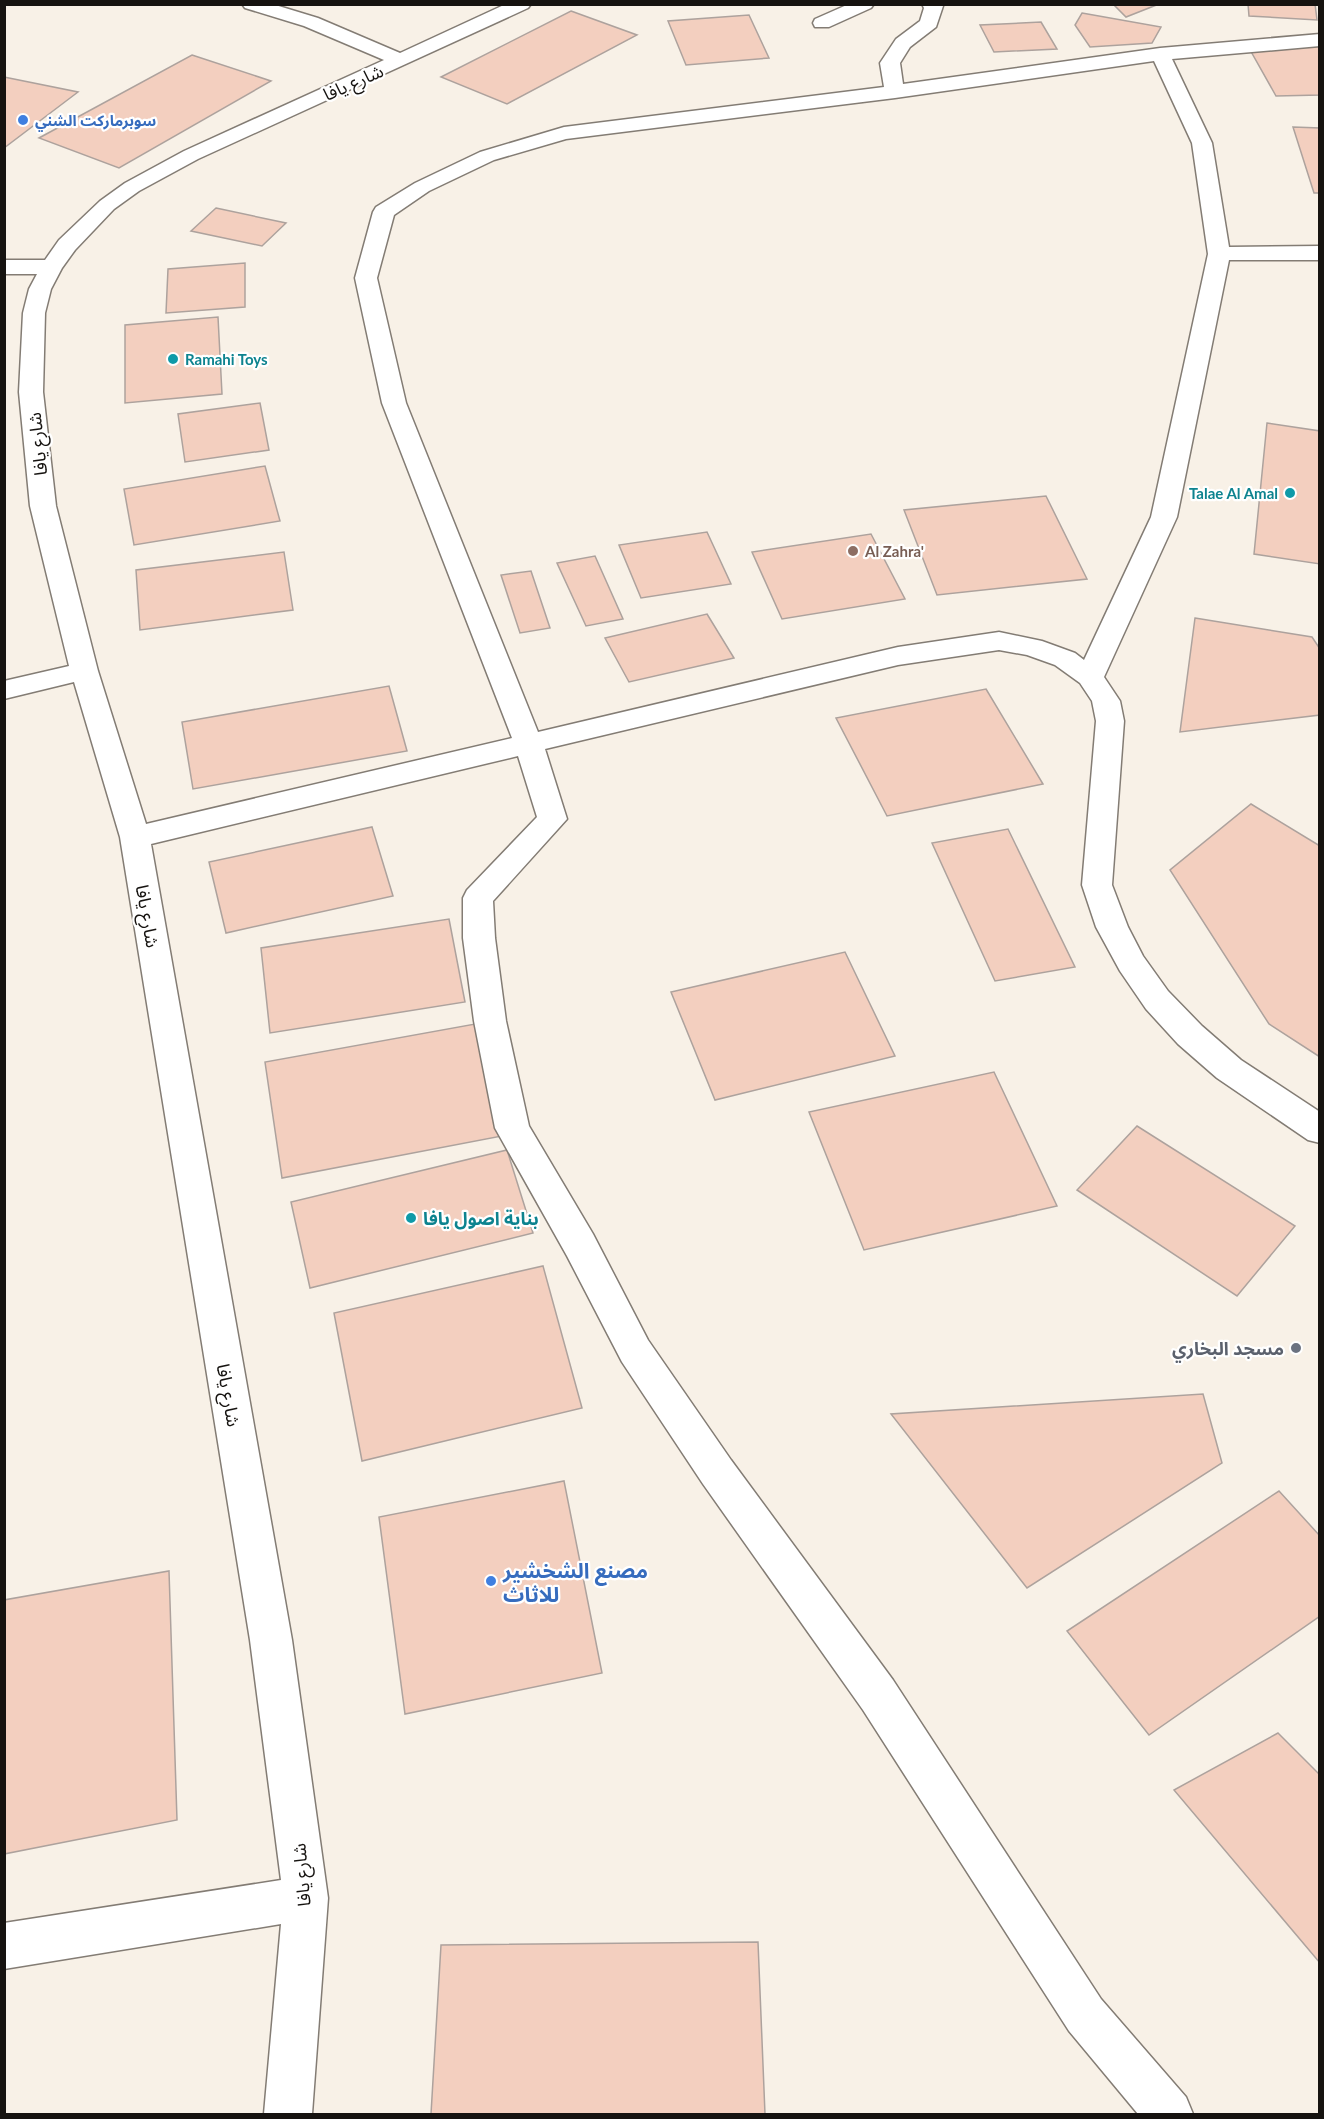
<svg xmlns="http://www.w3.org/2000/svg" width="1324" height="2119" viewBox="0 0 1324 2119" font-family="Lato,'Noto Sans Arabic',sans-serif">
	<rect width="100%" height="100%" fill="#f8f1e7"/>
	<g fill="#f3cfbf" stroke="#ada29d" stroke-width="1.5">
		<path d="M1113,4h46l-33,13z"/>
		<path d="M1248,4h67l2,16 -68,-4z"/>
		<path d="M571,11l66,24 -130,69 -66,-27z"/>
		<path d="M1082,13l79,14 -9,16 -62,4 -15,-22z"/>
		<path d="M749,15l20,43 -83,7 -18,-44z"/>
		<path d="M1041,22l16,27 -63,3 -14,-27z"/>
		<path d="M1320,46v49l-44,1 -27,-48z"/>
		<path d="M192,55l79,26 -152,87 -80,-30z"/>
		<path d="M4,77l74,15 -74,56z"/>
		<path d="M1293,127l27,1v65h-6z"/>
		<path d="M216,208l70,15 -24,23 -71,-15z"/>
		<path d="M245,263v44l-79,6 2,-44z"/>
		<path d="M218,317l4,77 -97,9v-78z"/>
		<path d="M260,403l9,47 -84,12 -7,-48z"/>
		<path d="M1267,423l53,8v133l-66,-10z"/>
		<path d="M265,466l15,55 -146,24 -10,-56z"/>
		<path d="M1046,496l41,83 -150,16 -33,-85z"/>
		<path d="M707,532l24,52 -90,14 -22,-53z"/>
		<path d="M871,534l34,65 -123,20 -30,-67z"/>
		<path d="M284,552l9,58 -153,20 -4,-60z"/>
		<path d="M595,556l28,63 -37,7 -29,-63z"/>
		<path d="M531,571l19,57 -30,5 -19,-58z"/>
		<path d="M707,614l27,44 -105,24 -24,-44z"/>
		<path d="M1195,618l117,19 8,12v66l-140,17z"/>
		<path d="M389,686l18,65 -214,38 -11,-67z"/>
		<path d="M986,689l57,95 -156,32 -51,-98z"/>
		<path d="M1251,804l69,42v211l-51,-33 -99,-154z"/>
		<path d="M372,827l21,69 -167,37 -17,-71z"/>
		<path d="M1008,829l67,138 -80,14 -63,-138z"/>
		<path d="M449,919l16,83 -195,31 -9,-85z"/>
		<path d="M845,952l50,104 -180,44 -44,-108z"/>
		<path d="M475,1024l27,112 -220,42 -17,-116z"/>
		<path d="M994,1072l63,134 -193,44 -55,-138z"/>
		<path d="M1137,1126l158,100 -58,70 -160,-106z"/>
		<path d="M507,1150l26,83 -223,55 -19,-86z"/>
		<path d="M543,1266l39,142 -220,53 -28,-148z"/>
		<path d="M1203,1394l19,69 -195,125 -136,-174z"/>
		<path d="M564,1481l38,192 -197,41 -26,-197z"/>
		<path d="M1279,1491l41,45v80l-171,119 -82,-104z"/>
		<path d="M169,1571l8,249 -173,34v-254z"/>
		<path d="M1278,1733l42,42v188l-146,-173z"/>
		<path d="M758,1942l7,172h-334l10,-169z"/>
	</g>
	<g fill="none" stroke-linecap="round" stroke-linejoin="round">
		<defs>
			<g id="street">
				<path d="M242,4h30l46,14 82,35 106,-49h25l-3,4 -330,151 -59,32 -25,18 -39,41 -13,18 -11,21 -6,24 -2,79 13,114 42,165 48,153 366,-86 -130,-335 -27,-125 18,-66 3,-5 39,-24 65,-31 84,-25 320,-40 -4,-24 16,-24 24,-18 4,-13 -2,-4 21,2 -7,21 -26,20 -10,16 3,21 257,-36 160,-14v12l-148,13 40,84 17,104 91,-1v14h-91l-52,257 -73,160 16,24 4,20 -12,164 16,42 15,29 25,35 34,35 39,34 79,52v31l-12,-3 -91,-62 -39,-34 -32,-35 -26,-38 -24,-44 -14,-42 14,-164 -4,-20 -12,-18 -25,-18 -28,-10 -28,-5 -101,15 -353,84 22,70 -74,82 2,37 11,83 23,105 64,108 55,106 83,120 162,220 208,319 85,98 7,17h-55l-69,-83 -206,-321 -160,-226 -81,-122 -55,-106 -72,-128 -21,-107 -11,-83v-40l4,-8 70,-73 -19,-61 -367,88 141,796 36,258 -16,216h-48l17,-190 -277,45v-46l277,-43 -31,-240 -130,-803 -46,-155 -70,17v-18l65,-15 -39,-160 -11,-114 4,-79 6,-24 8,-15h-33v-14h41l14,-20 41,-39 25,-18 59,-32 200,-91 -80,-34 -59,-18zM1154,61l38,82 16,111 -57,263 -67,143 -9,-7 -33,-12 -43,-9 -101,15 -360,85 -132,-329 -29,-125 17,-63 35,-24 65,-31 72,-21 329,-41z"/>
				<path d="M849,4h25l-3,4 -42,19h-14l-2,-4 2,-4z"/>
			</g>
		</defs>
		<use href="#street" stroke="#837c74" stroke-width="3"/>
		<use href="#street" fill="#fff" fill-rule="evenodd"/>
	</g>
	<g fill="#3f7fe0" stroke="#fff" stroke-width="2">
		<circle cx="23" cy="120" r="6"/>
		<circle cx="491" cy="1581" r="6"/>
	</g>
	<g fill="#0f9aa8" stroke="#fff" stroke-width="2">
		<circle cx="173" cy="359" r="6"/>
		<circle cx="1290" cy="493" r="6"/>
		<circle cx="411" cy="1218" r="6"/>
	</g>
	<circle fill="#8d6e63" stroke="#fff" stroke-width="2" cx="853" cy="551" r="6"/>
	<circle fill="#6b7280" stroke="#fff" stroke-width="2" cx="1296" cy="1348" r="6"/>
	<g text-anchor="middle" dominant-baseline="central" stroke-width="4.5" stroke-linejoin="round" paint-order="stroke">
		<g font-size="15" font-weight="bold" fill="#366cbe" stroke="#fff" text-anchor="start">
			<text x="35" y="120">سوبرماركت الشني</text>
		</g>
		<g font-size="15" font-weight="bold" fill="#0d838f" stroke="#fff" text-anchor="start">
			<text x="185" y="359">Ramahi Toys</text>
			<text x="1278" y="493" text-anchor="end">Talae Al Amal</text>
		</g>
		<g font-size="15" font-weight="bold" fill="#785e54" stroke="#fff" text-anchor="start">
			<text x="865" y="551">Al Zahra'</text>
		</g>
		<g font-size="18" fill="#161310" stroke="#fff">
			<text transform="translate(353 82) rotate(-24)">شارع يافا</text>
			<text transform="translate(37 444) rotate(-96)">شارع يافا</text>
			<text transform="translate(148 916) rotate(80)">شارع يافا</text>
			<text transform="translate(229 1395) rotate(80)">شارع يافا</text>
			<text transform="translate(301 1875) rotate(-95)">شارع يافا</text>
		</g>
		<g font-size="18" font-weight="bold" fill="#0d838f" stroke="#fff" text-anchor="start">
			<text x="423" y="1218">بناية اصول يافا</text>
		</g>
		<g font-size="18" font-weight="bold" fill="#5b616d" stroke="#fff" text-anchor="end">
			<text x="1284" y="1348">مسجد البخاري</text>
		</g>
		<g font-size="21" font-weight="bold" fill="#366cbe" stroke="#fff" text-anchor="start">
			<text x="503" y="1569">مصنع الشخشير<tspan x="503" dy="24">للاثاث</tspan></text>
		</g>
	</g>
	<rect width="1324" height="2119" fill="none" stroke="#161310" stroke-width="12"/>
</svg>
